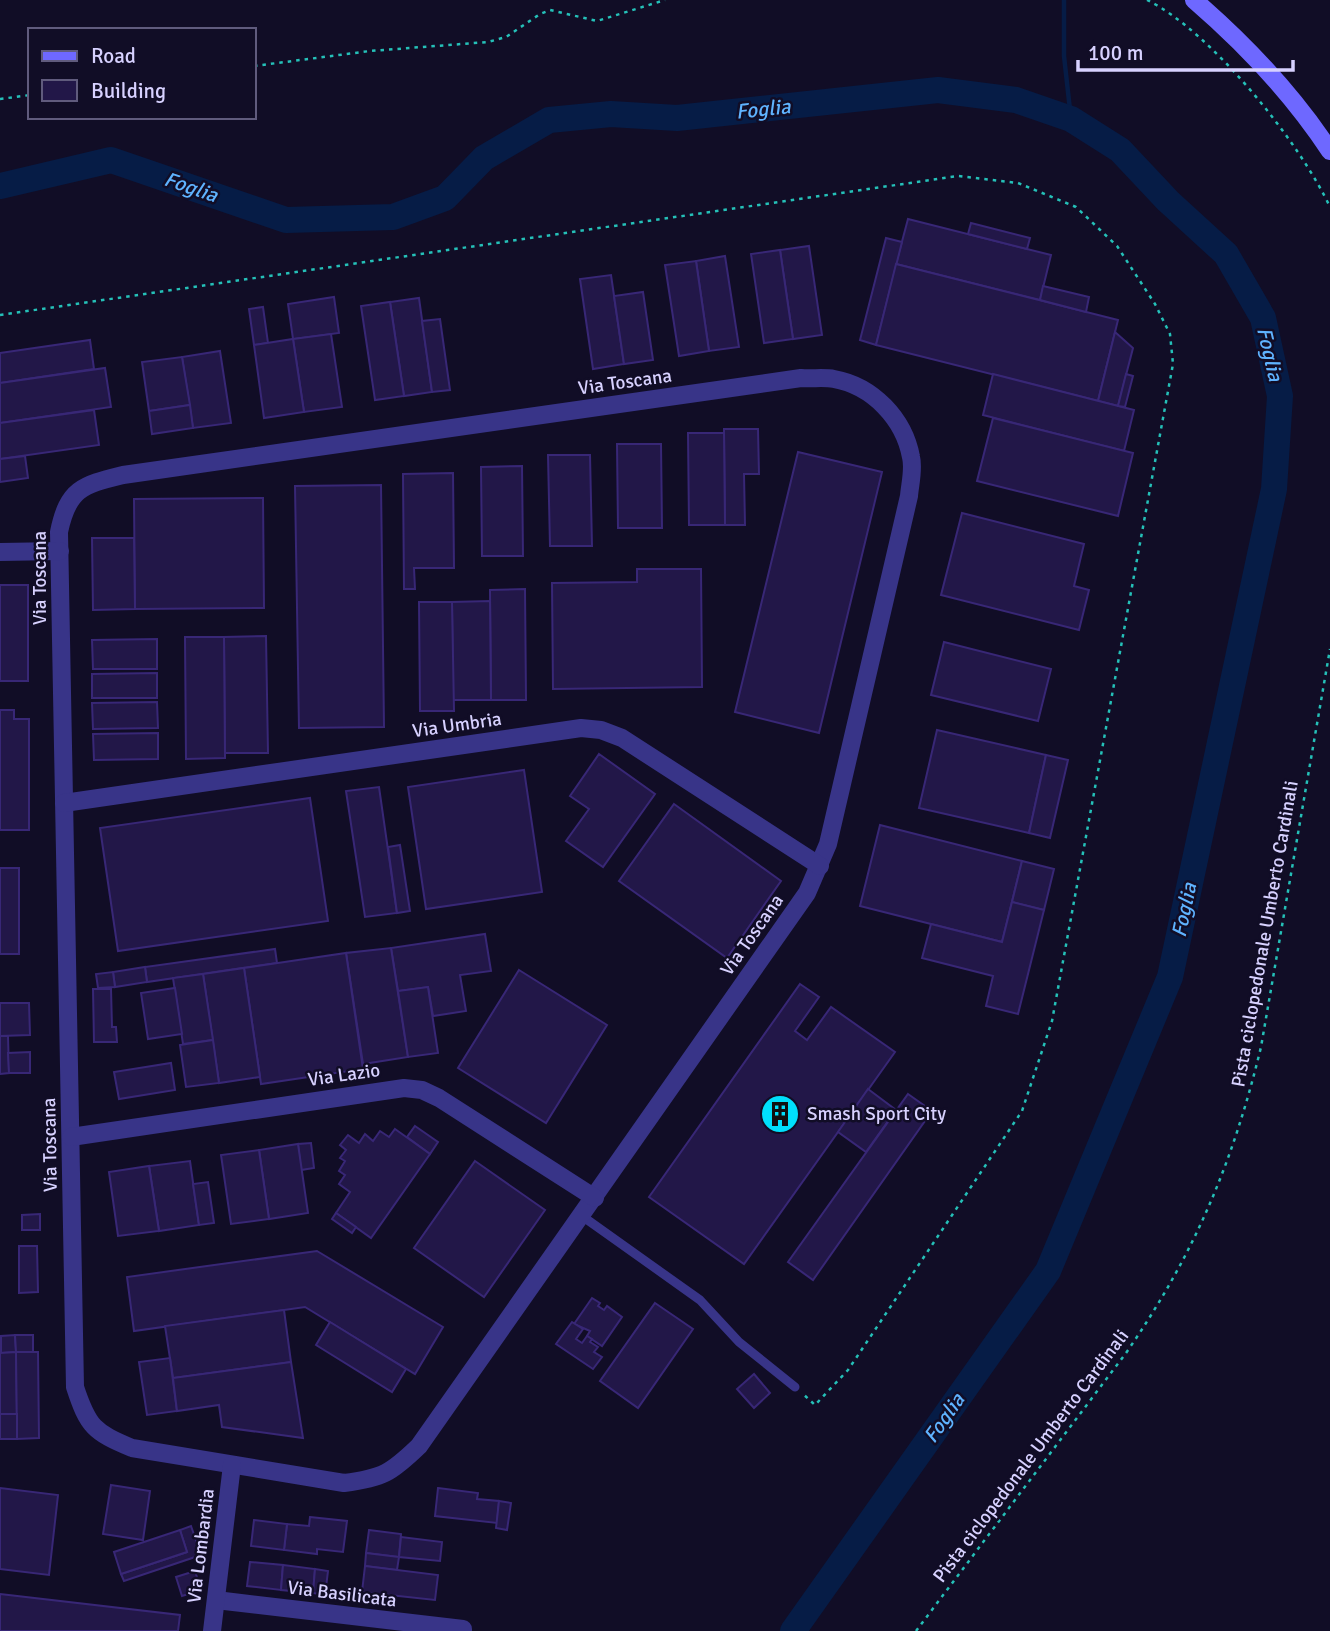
<svg xmlns="http://www.w3.org/2000/svg" width="1330" height="1631" viewBox="0 0 1330 1631" font-family="Signika,sans-serif">
	<rect width="100%" height="100%" fill="#110d26"/>
	<g fill="none" stroke-linecap="round" stroke-linejoin="round">
		<path stroke="#061c46" stroke-width="4.5" d="M1064,0v56l7,63"/>
		<path stroke="#061c46" stroke-width="26" d="M0,186l111,-26 175,60 107,-3 52,-19 39,-40 65,-38 62,-6 66,4 261,-28 78,10 55,19 49,31 48,51 58,53 37,64 17,78 -6,93 -104,488 -122,294 -255,360"/>
	</g>
	<g fill="#221748" stroke="#382776" stroke-width="2">
		<path d="M908,219l143,36 -11,45 -144,-36z"/>
		<path d="M971,223l59,15 -3,11 -59,-15z"/>
		<path d="M886,238l16,4 -26,103 -16,-5z"/>
		<path d="M809,246l13,89 -29,4 -13,-89z"/>
		<path d="M780,250l13,89 -29,4 -13,-89z"/>
		<path d="M725,256l14,91 -30,4 -13,-90z"/>
		<path d="M696,261l13,90 -30,5 -14,-91z"/>
		<path d="M896,264l222,56 -20,81 -222,-56z"/>
		<path d="M611,275l13,89 -31,5 -13,-90z"/>
		<path d="M1043,286l46,11 -3,15 -46,-12z"/>
		<path d="M643,292l10,68 -29,4 -10,-68z"/>
		<path d="M334,297l5,36 -46,6 -5,-35z"/>
		<path d="M419,298l13,94 -28,4 -14,-94z"/>
		<path d="M390,302l14,94 -29,4 -14,-94z"/>
		<path d="M263,307l5,36 -14,2 -5,-36z"/>
		<path d="M440,319l10,71 -18,2 -10,-71z"/>
		<path d="M1115,332l18,16 -15,58 -20,-5z"/>
		<path d="M331,334l11,73 -38,5 -11,-73z"/>
		<path d="M293,339l11,73 -40,6 -10,-73z"/>
		<path d="M90,340l4,29 -94,14v-30z"/>
		<path d="M220,351l11,72 -38,5 -11,-71z"/>
		<path d="M182,357l8,48 -41,6 -7,-49z"/>
		<path d="M105,368l6,39 -111,16v-40z"/>
		<path d="M993,374l141,36 -10,41 -141,-36z"/>
		<path d="M1126,374l7,2 -8,31 -7,-1z"/>
		<path d="M190,405l3,23 -41,6 -3,-23z"/>
		<path d="M94,410l5,35 -99,14v-36z"/>
		<path d="M993,418l140,35 -15,63 -141,-35z"/>
		<path d="M724,429h34l1,45h-15l1,51h-20z"/>
		<path d="M688,433h36l1,92h-36z"/>
		<path d="M617,444h44l1,84h-44z"/>
		<path d="M798,452l84,20 -63,261 -84,-21z"/>
		<path d="M548,455h42l2,91h-42z"/>
		<path d="M25,456l3,22 -28,4v-23z"/>
		<path d="M522,466l1,90h-41l-1,-89z"/>
		<path d="M453,473l1,95h-40l1,21h-11l-1,-115z"/>
		<path d="M381,485l3,242 -85,1 -4,-242z"/>
		<path d="M263,498l1,110 -129,1 -1,-110z"/>
		<path d="M962,513l122,31 -10,42 15,4 -10,40 -138,-35z"/>
		<path d="M92,538h42l1,71 -42,1z"/>
		<path d="M637,569h64l1,118 -149,2 -1,-106 85,-1z"/>
		<rect x="0" y="585" width="28" height="96"/>
		<path d="M525,589l1,111h-35l-1,-110z"/>
		<path d="M490,601l1,99h-38l-1,-98z"/>
		<path d="M419,602h33l2,109h-34z"/>
		<path d="M266,636l2,117h-43l-1,-116z"/>
		<path d="M185,637h39l1,121 -39,1z"/>
		<path d="M157,639v30h-64l-1,-29z"/>
		<path d="M944,642l107,27 -13,52 -107,-26z"/>
		<path d="M157,673v25h-65v-24z"/>
		<path d="M157,702l1,26 -65,1 -1,-26z"/>
		<path d="M0,710h14v9h15v111h-29z"/>
		<path d="M937,730l109,25 -17,78 -110,-25z"/>
		<path d="M158,733v26l-64,1 -1,-26z"/>
		<path d="M599,754l56,40 -52,73 -37,-26 23,-32 -19,-13z"/>
		<path d="M1046,755l22,5 -18,78 -21,-5z"/>
		<path d="M524,770l18,122 -116,17 -18,-122z"/>
		<path d="M379,787l18,126 -32,4 -19,-126z"/>
		<path d="M310,798l18,123 -210,30 -18,-123z"/>
		<path d="M674,804l107,77 -54,77 -108,-77z"/>
		<path d="M880,825l142,36 -20,81 -142,-36z"/>
		<path d="M400,845l10,66 -13,2 -9,-66z"/>
		<path d="M1022,861l32,8 -10,41 -32,-8z"/>
		<rect x="0" y="868" width="19" height="86"/>
		<path d="M1012,902l32,8 -26,104 -32,-8 7,-30 -71,-18 9,-34 71,18z"/>
		<path d="M485,934l6,37 -31,4 6,36 -33,5 -5,-29 -30,4 -7,-43z"/>
		<path d="M391,948l17,109 -45,7 -17,-111z"/>
		<path d="M275,949l2,14 -130,19 -2,-15z"/>
		<path d="M346,953l17,116 -102,15 -17,-116z"/>
		<path d="M145,967l2,15 -32,5 -2,-15z"/>
		<path d="M244,968l16,109 -41,6 -16,-109z"/>
		<path d="M519,970l88,55 -61,98 -88,-55z"/>
		<path d="M113,972l2,15 -17,1 -2,-14z"/>
		<path d="M203,974l10,66 -30,4 -10,-66z"/>
		<path d="M800,984l19,13 -24,34 12,9 24,-33 64,45 -151,212 -95,-67z"/>
		<path d="M428,987l10,66 -30,4 -10,-66z"/>
		<path d="M175,988l7,46 -34,5 -7,-46z"/>
		<path d="M93,989h18l1,38h4l1,15h-23z"/>
		<path d="M0,1003h29l1,32 -30,1z"/>
		<path d="M0,1036h8l1,37 -9,1z"/>
		<path d="M213,1040l6,43 -33,4 -6,-42z"/>
		<path d="M30,1052v21h-21l-1,-20z"/>
		<path d="M171,1063l4,27 -56,9 -5,-27z"/>
		<path d="M868,1089l28,21 -30,42 -28,-20z"/>
		<path d="M908,1094l24,17 -119,169 -25,-18z"/>
		<path d="M415,1126l23,16 -8,12 -23,-17z"/>
		<path d="M395,1129l35,25 -59,84 -35,-25 14,-21 -11,-8 6,-9 -6,-4 6,-10 -5,-3 6,-8 -6,-5 8,-10 11,8 6,-9 8,7 7,-10 9,6z"/>
		<path d="M311,1143l3,25 -13,2 -3,-26z"/>
		<path d="M298,1144l10,69 -39,6 -10,-69z"/>
		<path d="M259,1150l10,69 -38,5 -10,-69z"/>
		<path d="M190,1161l9,64 -40,6 -10,-65z"/>
		<path d="M475,1161l70,49 -61,87 -70,-49z"/>
		<path d="M149,1166l10,65 -41,5 -9,-64z"/>
		<path d="M208,1182l6,41 -15,2 -6,-41z"/>
		<path d="M336,1213l20,14 -4,6 -20,-14z"/>
		<path d="M40,1214v16h-18v-15z"/>
		<path d="M19,1246h18l1,46 -19,1z"/>
		<path d="M317,1251l126,76 -28,47 -110,-67 -171,24 -7,-54z"/>
		<path d="M592,1298l8,5 -2,3 6,4 3,-4 15,11 -20,29 -15,-10 3,-5 -16,-7z"/>
		<path d="M655,1303l38,26 -55,79 -38,-27z"/>
		<path d="M284,1310l7,52 -118,16 -8,-52z"/>
		<path d="M330,1322l76,47 -14,23 -76,-47z"/>
		<path d="M572,1322l11,7 -7,10 6,4 5,-7 5,3 -2,3 8,5 -4,5 8,5 -9,12 -37,-25z"/>
		<path d="M15,1335l1,17 -15,1v-17z"/>
		<path d="M15,1335h18v18l-17,-1z"/>
		<path d="M16,1352l1,62h-17v-61z"/>
		<path d="M16,1352h22l1,86 -22,1z"/>
		<path d="M170,1358l7,53 -30,4 -8,-53z"/>
		<path d="M291,1362l12,76 -81,-11 -3,-22 -42,6 -4,-33z"/>
		<path d="M754,1374l16,19 -16,15 -17,-19z"/>
		<rect x="0" y="1414" width="17" height="25"/>
		<path d="M111,1485l39,6 -7,49 -40,-6z"/>
		<path d="M0,1488l58,7 -9,80 -49,-6z"/>
		<path d="M438,1488l40,5 -1,6 22,2 -2,22 -62,-7z"/>
		<path d="M499,1501l12,2 -4,27 -11,-2z"/>
		<path d="M310,1517l37,4 -4,31 -26,-3v5l-33,-4 3,-26 22,2z"/>
		<path d="M254,1520l33,4 -3,26 -33,-4z"/>
		<path d="M191,1526l10,29 -77,26 -3,-7 66,-22 -7,-22z"/>
		<path d="M180,1530l7,22 -66,22 -7,-22z"/>
		<path d="M369,1530l32,4 -2,23 -33,-4z"/>
		<path d="M401,1537l41,5 -2,19 -41,-4z"/>
		<path d="M366,1553l33,4 -2,13 -32,-4z"/>
		<path d="M250,1562l33,3 -2,25 -34,-4z"/>
		<path d="M283,1565l32,4 -2,24 -32,-3z"/>
		<path d="M365,1566l73,9 -3,25 -73,-8z"/>
		<path d="M315,1569l13,2 -3,24 -12,-2z"/>
		<path d="M195,1571l6,19 -19,6 -6,-19z"/>
		<path d="M0,1594l180,21 -2,16h-178z"/>
	</g>
	<g fill="none" stroke-linecap="round" stroke-linejoin="round">
		<g stroke="#25c0b8" stroke-width="2.5" stroke-dasharray="3.5 5" stroke-linecap="butt">
			<path d="M1147,0c64,31 153,143 183,207"/>
			<path d="M254,66l116,-15 118,-9 18,-5 34,-23 10,-4 47,11 68,-21"/>
			<path d="M0,99l30,-4"/>
			<path d="M0,315l958,-139 60,7 58,24 41,39 38,58 15,30 3,30 -121,657 -30,90 -174,259 -33,35 -12,-11"/>
			<path d="M916,1631l210,-278c68,-98 107,-190 135,-306l69,-398"/>
		</g>
		<path stroke="#383488" stroke-width="9" d="M582,1216l118,84 39,42 56,45"/>
		<g stroke="#383488" stroke-width="18">
			<path d="M801,378c11,1 23,-1 33,1 39,7 70,40 77,78 3,12 -1,27 -2,39l-81,348 -21,49 -388,553c-28,27 -36,32 -75,37l-212,-35c-38,-16 -44,-21 -57,-61l-16,-855c9,-44 24,-47 64,-57z"/>
			<path d="M0,552l60,-1"/>
			<path d="M64,803l517,-75 20,2 21,8 198,128"/>
			<path d="M71,1137l333,-49 18,2 17,8 156,100"/>
			<path d="M216,1600l247,29v2"/>
			<path d="M212,1631l20,-166"/>
		</g>
		<path stroke="#6e68ff" stroke-width="18" d="M1194,0c51,44 99,95 136,151"/>
	</g>
	<defs>
		<symbol id="building-disc" viewBox="-11 -11 22 22"><circle r="9.5" fill="#00e0fc" stroke="#110d26"/><path d="M-4-6H4V6H1V3H-1V6H-4ZM-2.5-4.3h1.7v1.8h-1.7ZM.8-4.3h1.7v1.8H.8ZM-2.5-1h1.7V.8h-1.7ZM.8-1h1.7V.8H.8Z" fill="#111"/></symbol>
	</defs>
	<g fill-rule="evenodd">
		<use href="#building-disc" x="758" y="1092" width="44" height="44"/>
	</g>
	<g text-anchor="middle" dominant-baseline="central" stroke-width="5" stroke-linejoin="round" paint-order="stroke">
		<g font-size="19" fill="#d7d1ff" stroke="#110d26">
			<text transform="translate(625 382) rotate(-8)">Via Toscana</text>
			<text transform="translate(40 578) rotate(-90)">Via Toscana</text>
			<text transform="translate(457 725) rotate(-8)">Via Umbria</text>
			<text transform="translate(1265 934) rotate(-80)">Pista ciclopedonale Umberto Cardinali</text>
			<text transform="translate(752 935) rotate(-55)">Via Toscana</text>
			<text transform="translate(344 1075) rotate(-8)">Via Lazio</text>
			<text transform="translate(50 1145) rotate(-91)">Via Toscana</text>
			<text transform="translate(1031 1456) rotate(-53)">Pista ciclopedonale Umberto Cardinali</text>
			<text transform="translate(201 1546) rotate(-83)">Via Lombardia</text>
			<text transform="translate(342 1594) rotate(7)">Via Basilicata</text>
		</g>
		<g font-size="19" fill="#d7d1ff" stroke="#110d26" text-anchor="start">
			<text x="807" y="1114">Smash Sport City</text>
		</g>
		<g font-size="21" font-style="italic" fill="#5fb3ff" stroke="#110d26">
			<text transform="translate(763 109) rotate(-6)">Foglia</text>
			<text transform="translate(191 187) rotate(19)">Foglia</text>
			<text transform="translate(1270 354) rotate(77)">Foglia</text>
			<text transform="translate(1184 910) rotate(-78)">Foglia</text>
			<text transform="translate(944 1418) rotate(-55)">Foglia</text>
		</g>
	</g>
	<rect x="28" y="28" width="228" height="91" fill="#110d26" stroke="#605b7d" stroke-width="2"/>
	<rect x="42" y="51" width="35" height="10" fill="#6e68ff" stroke="#605b7d" stroke-width="2"/>
	<text x="91" y="63" font-size="21" fill="#d7d1ff">Road</text>
	<rect x="42" y="80" width="35" height="21" fill="#221748" stroke="#605b7d" stroke-width="2"/>
	<text x="91" y="98" font-size="21" fill="#d7d1ff">Building</text>
	<path d="M1078 60v10h215v-10" fill="none" stroke="#d7d1ff" stroke-width="3.5"/>
	<text x="1088" y="60" font-size="21" fill="#d7d1ff" stroke="#110d26" stroke-width="5" paint-order="stroke">100 m</text>
</svg>
